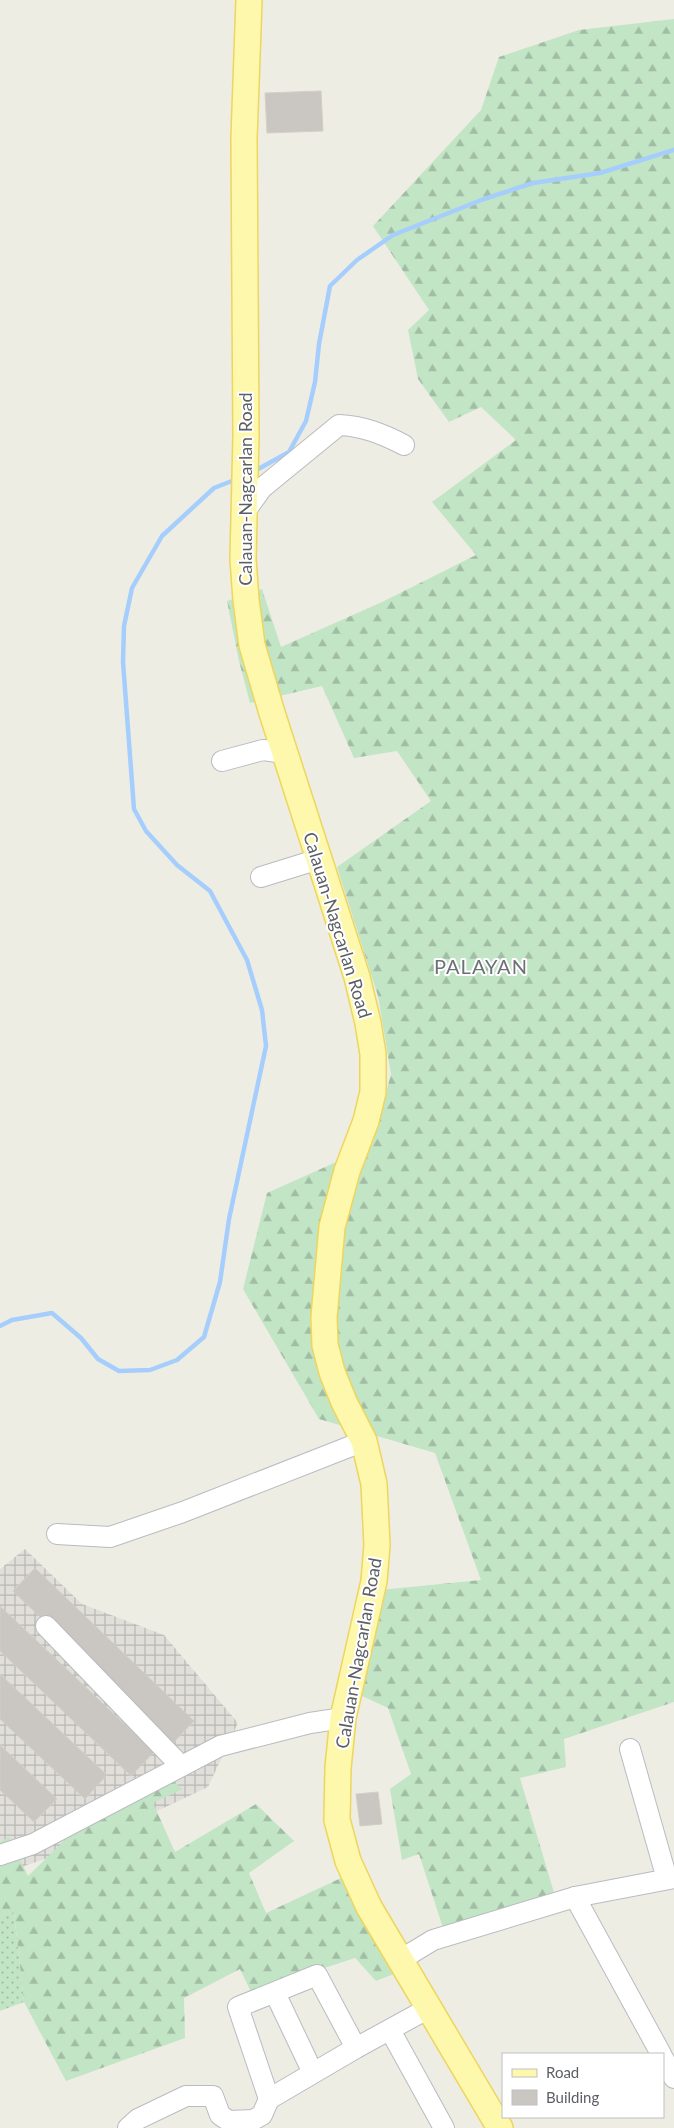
<svg xmlns="http://www.w3.org/2000/svg" width="674" height="2128" viewBox="0 0 674 2128" font-family="Lato,sans-serif">
	<defs>
		<pattern id="industrial-grid" width="8" height="8" patternUnits="userSpaceOnUse" patternTransform="scale(1.25)"><rect width="8" height="8" fill="#e0dfd9"/><path d="M0 4h8M4 0v8" fill="none" stroke="#b9b8b4"/></pattern>
		<pattern id="grass-dots" width="8" height="8" patternUnits="userSpaceOnUse" patternTransform="scale(1.25)"><rect width="8" height="8" fill="#c2e5c5"/><path d="M2 2h.1M6 6h.1" fill="none" stroke="#a1bda4" stroke-width="1.8" stroke-linecap="round"/></pattern>
		<pattern id="forest-firs" width="22" height="20" patternUnits="userSpaceOnUse" patternTransform="scale(1.25)"><rect width="22" height="20" fill="#c2e5c5"/><path d="M5 1l3.5 6h-7zM16 11l3.5 6h-7z" fill="#a1bda4"/></pattern>
	</defs>
	<rect width="100%" height="100%" fill="#eeede4"/>
	<path fill="url(#industrial-grid)" d="M25,1549l57,55 82,31 74,88 -30,64 -127,60 -81,27v-305z"/>
	<path fill="url(#grass-dots)" d="M14,1912l10,90 -24,9v-95z"/>
	<g fill="url(#forest-firs)">
		<path d="M674,19v1683l-110,37 2,28 -46,11 35,118 -111,35 -25,-77 -17,6 -12,-71 21,-15 -23,-66 -28,-13 20,-105 101,-10 -46,-127 -116,-34 -76,-130 24,-96 105,-47 19,-72 -13,-78 -41,-129 94,-66 -34,-50 -43,7 -32,-72 -72,17 -11,-42 -12,-60 35,-12 19,58 101,-45 94,-47 -44,-53 84,-62 -35,-33 -32,15 -31,-43 -10,-49 21,-20 -56,-84 108,-116 18,-53 80,-27z"/>
		<path d="M157,1769l26,20 -30,14 22,49 81,-48 38,37 -45,32 17,40 75,-35 55,95 -20,8 -21,-23 -104,34 -11,-23 -56,29 1,40 -119,43 -42,-79 -10,-90 -14,4v-74l9,-5 19,39 89,-87z"/>
	</g>
	<g fill="none" stroke-linecap="round" stroke-linejoin="round">
		<g stroke="#a6cefd" stroke-width="4.5">
			<path d="M253,472l36,-20 17,-31 9,-39 4,-38 11,-58 27,-26 36,-25 91,-36 49,-16 67,-10 74,-23"/>
			<path d="M0,1326l12,-6 40,-7 29,25 17,21 21,12 31,-1 27,-10 27,-23 16,-55 9,-63 37,-173 -4,-36 -15,-50 -37,-69 -33,-26 -31,-34 -12,-22 -11,-147 1,-36 8,-38 30,-52 52,-48 23,-9"/>
		</g>
	</g>
	<g fill="#cac7c2" stroke="#d3d0c3">
		<path d="M321,91l2,40 -56,2 -2,-40z"/>
		<path d="M35,1568l159,153 -22,23 -159,-153z"/>
		<path d="M0,1606l154,146 -23,24 -131,-125z"/>
		<path d="M0,1674l107,101 -22,24 -85,-80z"/>
		<path d="M0,1745l57,54 -23,23 -34,-32z"/>
		<path d="M378,1792l4,32 -22,2 -4,-32z"/>
	</g>
	<g fill="none" stroke-linecap="round" stroke-linejoin="round">
		<defs>
			<g id="minor">
				<path d="M244,513l18,-25 77,-63c24,1 44,9 65,20"/>
				<path d="M222,761l41,-11 22,3"/>
				<path d="M261,877l58,-18"/>
				<path d="M57,1534l53,3 73,-25 181,-71"/>
				<path d="M46,1626l135,140"/>
				<path d="M630,1749l37,130"/>
				<path d="M0,1855l33,-11 187,-98 90,-23 33,-5"/>
				<path d="M575,1897l86,157"/>
				<path d="M400,1960l33,-20 142,-43 99,-19"/>
				<path d="M275,1993l38,80"/>
				<path d="M390,2030l54,98"/>
				<path d="M663,2058l11,20"/>
				<path d="M269,2099l-31,-92 79,-32 39,73"/>
				<path d="M128,2128l10,-9 48,-23h27l7,19 9,6 24,-1 9,-5 7,-16 87,-51 73,-40"/>
			</g>
			<path id="major" d="M249,0l-5,138 2,298 -3,123 3,41 6,45 20,68 85,264 11,46 5,31v38l-7,29 -19,50 -15,56 -8,90 1,28 7,27 12,30 20,39 10,43 3,61 -3,36 -31,137 -5,50 -1,52 11,41 21,46 131,221"/>
		</defs>
		<use href="#minor" stroke="#b9bbc0" stroke-width="22"/>
		<use href="#major" stroke="#eed55e" stroke-width="28"/>
		<use href="#minor" stroke="#fff" stroke-width="20"/>
		<use href="#major" stroke="#fdf8ab" stroke-width="25"/>
	</g>
	<g text-anchor="middle" dominant-baseline="central" stroke-width="4" stroke-linejoin="round" paint-order="stroke">
		<g font-size="18" fill="#5c5f65" stroke="#fff">
			<text transform="translate(245 489) rotate(-90)">Calauan-Nagcarlan Road</text>
			<text transform="translate(338 925) rotate(73)">Calauan-Nagcarlan Road</text>
			<text transform="translate(358 1653) rotate(-80)">Calauan-Nagcarlan Road</text>
		</g>
		<g font-size="20" letter-spacing="1" fill="#6d7177" stroke="#fff">
			<text x="481" y="966">PALAYAN</text>
		</g>
	</g>
	<rect x="502" y="2053" width="162" height="65" fill="#ffffff" stroke="#bebfc1"/>
	<rect x="512" y="2069" width="25" height="8" fill="#fdf8ab" stroke="#bebfc1"/>
	<text x="546" y="2078" font-size="15" fill="#5c5f65">Road</text>
	<rect x="512" y="2090" width="25" height="15" fill="#cac7c2" stroke="#bebfc1"/>
	<text x="546" y="2103" font-size="15" fill="#5c5f65">Building</text>
</svg>
